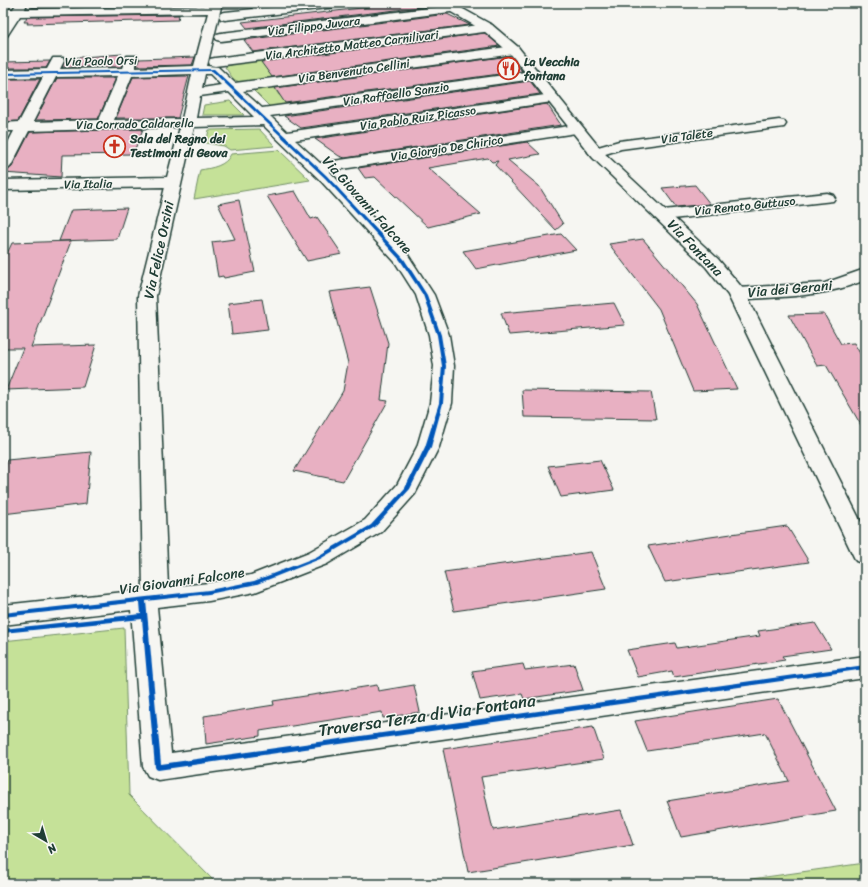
<svg xmlns="http://www.w3.org/2000/svg" width="868" height="887" viewBox="0 0 868 887" font-family="Sriracha,sans-serif">
	<rect width="100%" height="100%" fill="#f6f6f2"/>
	<filter id="ink" filterUnits="userSpaceOnUse"><feTurbulence type="fractalNoise" baseFrequency=".025" numOctaves="2"/><feDisplacementMap in="SourceGraphic" scale="8" xChannelSelector="R" yChannelSelector="G"/><feConvolveMatrix kernelMatrix="1 2 1 2 8 2 1 2 1" color-interpolation-filters="sRGB"/></filter>
	<g filter="url(#ink)">
		<g fill="#c5e198" stroke="#728f66">
			<path d="M402,42l8,8 -142,20 5,7c-9,2 -31,8 -38,3 -4,-3 -7,-9 -10,-13l8,-3z"/>
			<path d="M273,86l6,9 17,-2 6,9 -32,5 -18,-18z"/>
			<path d="M230,101l14,14h-42l2,-10z"/>
			<path d="M259,129l16,17 -45,4 -6,-4 -18,-3 3,-13z"/>
			<path d="M279,150l31,30 -116,19 6,-29c12,-2 26,-4 31,-16z"/>
			<path d="M124,628l5,167 88,89h-214v-243z"/>
			<path d="M865,863v21h-149z"/>
		</g>
		<g fill="#e8b0c2" stroke="#1f3d34">
			<path d="M35,3h148l-1,2 -150,2z"/>
			<path d="M366,3h55l8,3 -182,22 -5,-6 128,-15z"/>
			<path d="M447,14l23,11 -217,27 -9,-12z"/>
			<path d="M179,15l-1,5 -151,4 1,-2h-4l3,-5z"/>
			<path d="M485,33l15,13 -228,31 -11,-15z"/>
			<path d="M122,54l-2,6h4l-3,7h-59l3,-7h4l1,-2z"/>
			<path d="M509,56l13,15 -237,32 -10,-15z"/>
			<path d="M195,57l-3,8 -55,1 2,-7z"/>
			<path d="M50,61l-4,7h-43v-6z"/>
			<path d="M189,76l-11,42h-62l17,-41z"/>
			<path d="M57,78h59l-18,41 -63,1z"/>
			<path d="M3,79h37l-22,42 -15,1z"/>
			<path d="M530,81l10,13 -239,34 -17,-12z"/>
			<path d="M547,104l14,21 -216,33 -6,-2 -24,-17z"/>
			<path d="M143,129l-10,25 -71,1 -1,22 -58,-4 9,-6 18,-35z"/>
			<path d="M527,142l13,12 -32,6 31,26 24,38 -7,6 -61,-65 3,-4 -6,1 -4,-4 -60,10 53,46 -53,13 -53,-50 -10,1 -7,-10z"/>
			<path d="M695,185l15,19 -34,3 -14,-19z"/>
			<path d="M295,191l16,28 6,-2 25,37 -35,7 -40,-65z"/>
			<path d="M239,200l16,72 -31,6 -1,-2 -5,1 -6,-35 23,-3 -17,-35z"/>
			<path d="M127,208l-10,31 -58,2 12,-31z"/>
			<path d="M561,234l15,16 -100,19 -13,-18z"/>
			<path d="M643,239l54,65 40,85 -44,2 -34,-82 -50,-65z"/>
			<path d="M71,241l-40,106 65,-2 -13,42 -77,3 17,-42h-20v-86l9,-19z"/>
			<path d="M370,287l18,56 -7,57 7,1 -45,80 -49,-10 49,-80 5,-28 -19,-71z"/>
			<path d="M262,299l6,31 -36,4 -4,-31z"/>
			<path d="M614,303l11,22 -116,10 -8,-22z"/>
			<path d="M824,314l17,30 13,-1 11,19v70l-39,-67 -9,1 -28,-51z"/>
			<path d="M522,390l129,2 5,27 -132,-2z"/>
			<path d="M91,452l-5,52 -83,10v-33l4,-21z"/>
			<path d="M600,460l14,30 -53,7 -13,-31z"/>
			<path d="M787,526l22,36 -144,20 -17,-36z"/>
			<path d="M591,552l15,37 -152,22 -10,-39z"/>
			<path d="M815,623l16,26 -49,7 3,4 -111,17 -2,-6 -34,6 -11,-27 48,-7 2,5 83,-12 -2,-5z"/>
			<path d="M523,664l2,6 49,-6 9,26 -59,9 -2,-5 -42,6 -8,-29z"/>
			<path d="M377,685l1,6 36,-6 6,27 -37,6 -1,-6 -122,19v5l-54,8 -2,-28 70,-11 -1,-4z"/>
			<path d="M778,699l58,112 -155,26 -14,-36 122,-20 -24,-48 -118,18 -12,-30z"/>
			<path d="M593,727l11,32 -123,18 12,53 128,-20 12,35 -165,27 -25,-123z"/>
		</g>
		<g fill="none" stroke-linecap="round" stroke-linejoin="round">
			<defs>
				<path id="lane" d="M262,3h21l-3,2 -21,3 3,5 -5,1 -6,-8z"/>
				<g id="street">
					<path d="M17,3h10l-2,6 185,-3v-3h12l-15,63 11,1 17,16 279,-37 4,1 2,3 -2,3 -4,1 -271,37 19,17 271,-37 5,1 2,3 -2,3 -5,1 -263,37 17,16 265,-38 5,1 2,3 -2,3 -5,1 -257,38 25,23 256,-38 5,1 2,3 -2,3 -5,1 -247,38 79,84 26,40 15,40 5,31 -2,37 -13,44 -24,47 -34,38 -54,32 -72,28 -46,9 -52,6 14,146 694,-97v22l-707,102 -10,-4 -5,-9 -12,-157 -128,15v-20l140,-15 -5,-294 27,-109 -162,3v-10l164,-3 13,-50 -151,4 -18,35 -3,3 -5,2v-19l11,-21h-11v-8l16,-1 24,-45 -40,1v-8l44,-1 6,-11h10l1,3 -4,8 62,-1 5,-12h10l1,3 -3,9 59,-2 14,-53 -188,3 -13,20 -4,1v-13l5,-8 -5,1v-8h10zM192,74l-10,45 -68,1 18,-44zM205,74h5l11,11 -19,3zM118,76l-19,44 -66,2 23,-45zM229,92l25,25 -58,1 4,-22zM263,125l57,55 75,82 21,33 13,40 5,31 -4,37 -13,44 -20,38 -32,35 -56,32 -58,23 -42,8 -41,4 -12,-291 38,-169z"/>
					<path d="M312,3h38l-2,2 -4,1 -119,14 -4,-1 -2,-3 2,-3 4,-1z"/>
					<path d="M454,5l4,2 2,2 -2,2 -237,30 -4,-1 -2,-3 2,-3 4,-1z"/>
					<path d="M488,24l4,1 2,3 -2,3 -277,35 -5,-1 -1,-3 1,-3 5,-1z"/>
					<path d="M779,120l5,1 2,3 -2,3 -163,22 -25,8 -5,-2 -3,-3 3,-3 28,-8z"/>
					<path d="M827,193l6,2 2,3 -2,3 -170,19 -6,-1 -2,-4 2,-4 6,-1z"/>
					<path d="M865,269v11c-42,18 -84,16 -128,20l-7,-2 -2,-4 2,-4 7,-2 88,-5z"/>
				</g>
				<path id="secondary" d="M437,3h15l40,22 26,22 85,105 115,107 26,31 121,240v34l-9,-3 -3,-6 -125,-260 -22,-28 -113,-109 -83,-105 -26,-22 -45,-26z"/>
			</defs>
			<use href="#lane" stroke="#1f3d34" stroke-width="3"/>
			<use href="#street" stroke="#1f3d34" stroke-width="3"/>
			<use href="#secondary" stroke="#1f3d34" stroke-width="3"/>
			<use href="#lane" fill="#f6f6f2" fill-rule="evenodd"/>
			<use href="#street" fill="#f6f6f2" fill-rule="evenodd"/>
			<use href="#secondary" fill="#f6f6f2" fill-rule="evenodd"/>
			<defs>
				<path id="cycleway" d="M214,69l113,107 77,83 23,36 14,40 5,31 -3,37 -12,44 -21,42 -35,38 -55,32 -63,25 -48,10 -63,7 15,163 704,-99v4l-707,101 -2,-1 -1,-2 -13,-148 -139,14v-4l138,-15 -1,-12 -137,15v-4l206,-23 45,-9 62,-24 55,-32 34,-37 20,-41 14,-44 3,-37 -5,-31 -14,-40 -23,-35 -75,-82 -113,-107 -209,4v-2z"/>
			</defs>
			<use href="#cycleway" stroke="#f6f6f2" stroke-width="3"/>
			<use href="#cycleway" fill="#0057b8" fill-rule="evenodd"/>
		</g>
	</g>
	<defs>
		<symbol id="restaurant-ring" viewBox="-11 -11 22 22"><circle r="9.5" fill="#f6f6f2" stroke="#c8321e" stroke-width="1.5"/><path d="M-5-6h1v4h1v-4h1v4h1v-4h1v5L-1.5 .5V6h-2V.5L-5-1ZM5-6V6H3V1.5H1.5Q1.5-4 5-6Z" fill="#c8321e"/></symbol>
		<symbol id="church-ring" viewBox="-11 -11 22 22"><circle r="9.5" fill="#f6f6f2" stroke="#c8321e" stroke-width="1.5"/><path d="M-1.2-6h2.4v3.5h3.3v2.4h-3.3V6h-2.4V-.1h-3.3v-2.4h3.3Z" fill="#c8321e"/></symbol>
	</defs>
	<g fill-rule="evenodd">
		<use href="#restaurant-ring" x="496" y="56" width="25" height="25"/>
		<use href="#church-ring" x="102" y="134" width="25" height="25"/>
	</g>
	<g text-anchor="middle" dominant-baseline="central" stroke-width="3" stroke-linejoin="round" paint-order="stroke">
		<g font-size="12" fill="#1f3d34" stroke="#f6f6f2">
			<text transform="translate(314 26) rotate(-7)">Via Filippo Juvara</text>
			<text transform="translate(352 45) rotate(-7)">Via Architetto Matteo Carnilivari</text>
			<text transform="translate(101 61) rotate(-1)">Via Paolo Orsi</text>
			<text transform="translate(354 71) rotate(-8)">Via Benvenuto Cellini</text>
			<text transform="translate(396 94) rotate(-8)">Via Raffaello Sanzio</text>
			<text transform="translate(418 118) rotate(-8)">Via Pablo Ruiz Picasso</text>
			<text transform="translate(135 124) rotate(-1)">Via Corrado Caldarella</text>
			<text transform="translate(687 136) rotate(-8)">Via Talete</text>
			<text transform="translate(447 148) rotate(-9)">Via Giorgio De Chirico</text>
			<text transform="translate(88 184) rotate(-1)">Via Italia</text>
			<text transform="translate(745 206) rotate(-6)">Via Renato Guttuso</text>
		</g>
		<g font-size="12" font-weight="bold" fill="#1f3d34" stroke="#f6f6f2" text-anchor="start">
			<text x="524" y="62">La Vecchia<tspan x="524" dy="14">fontana</tspan></text>
			<text x="130" y="139">Sala del Regno dei<tspan x="130" dy="14">Testimoni di Geova</tspan></text>
		</g>
		<g font-size="14" fill="#1f3d34" stroke="#f6f6f2">
			<text transform="translate(367 205) rotate(48)">Via Giovanni Falcone</text>
			<text transform="translate(695 248) rotate(46)">Via Fontana</text>
			<text transform="translate(159 250) rotate(-78)">Via Felice Orsini</text>
			<text transform="translate(790 289) rotate(-5)">Via dei Gerani</text>
			<text transform="translate(182 581) rotate(-8)">Via Giovanni Falcone</text>
		</g>
		<g font-size="17" fill="#1f3d34" stroke="#f6f6f2">
			<text transform="translate(427 715) rotate(-8)">Traversa Terza di Via Fontana</text>
		</g>
	</g>
	<rect width="868" height="887" fill="none" stroke="#f6f6f2" stroke-width="16"/>
	<rect x="8" y="8" width="852" height="871" fill="none" stroke="#1f3d34" stroke-width="1.5" filter="url(#ink)"/>
	<g transform="translate(46 841) rotate(142)" stroke="#f6f6f2" stroke-width="3" paint-order="stroke">
	<path d="M0-3L7 15L0 10L-7 15Z" fill="#1f3d34"/>
	<text y="-6" font-size="11" font-weight="bold" text-anchor="middle" fill="#1f3d34">N</text>
	</g>
</svg>
